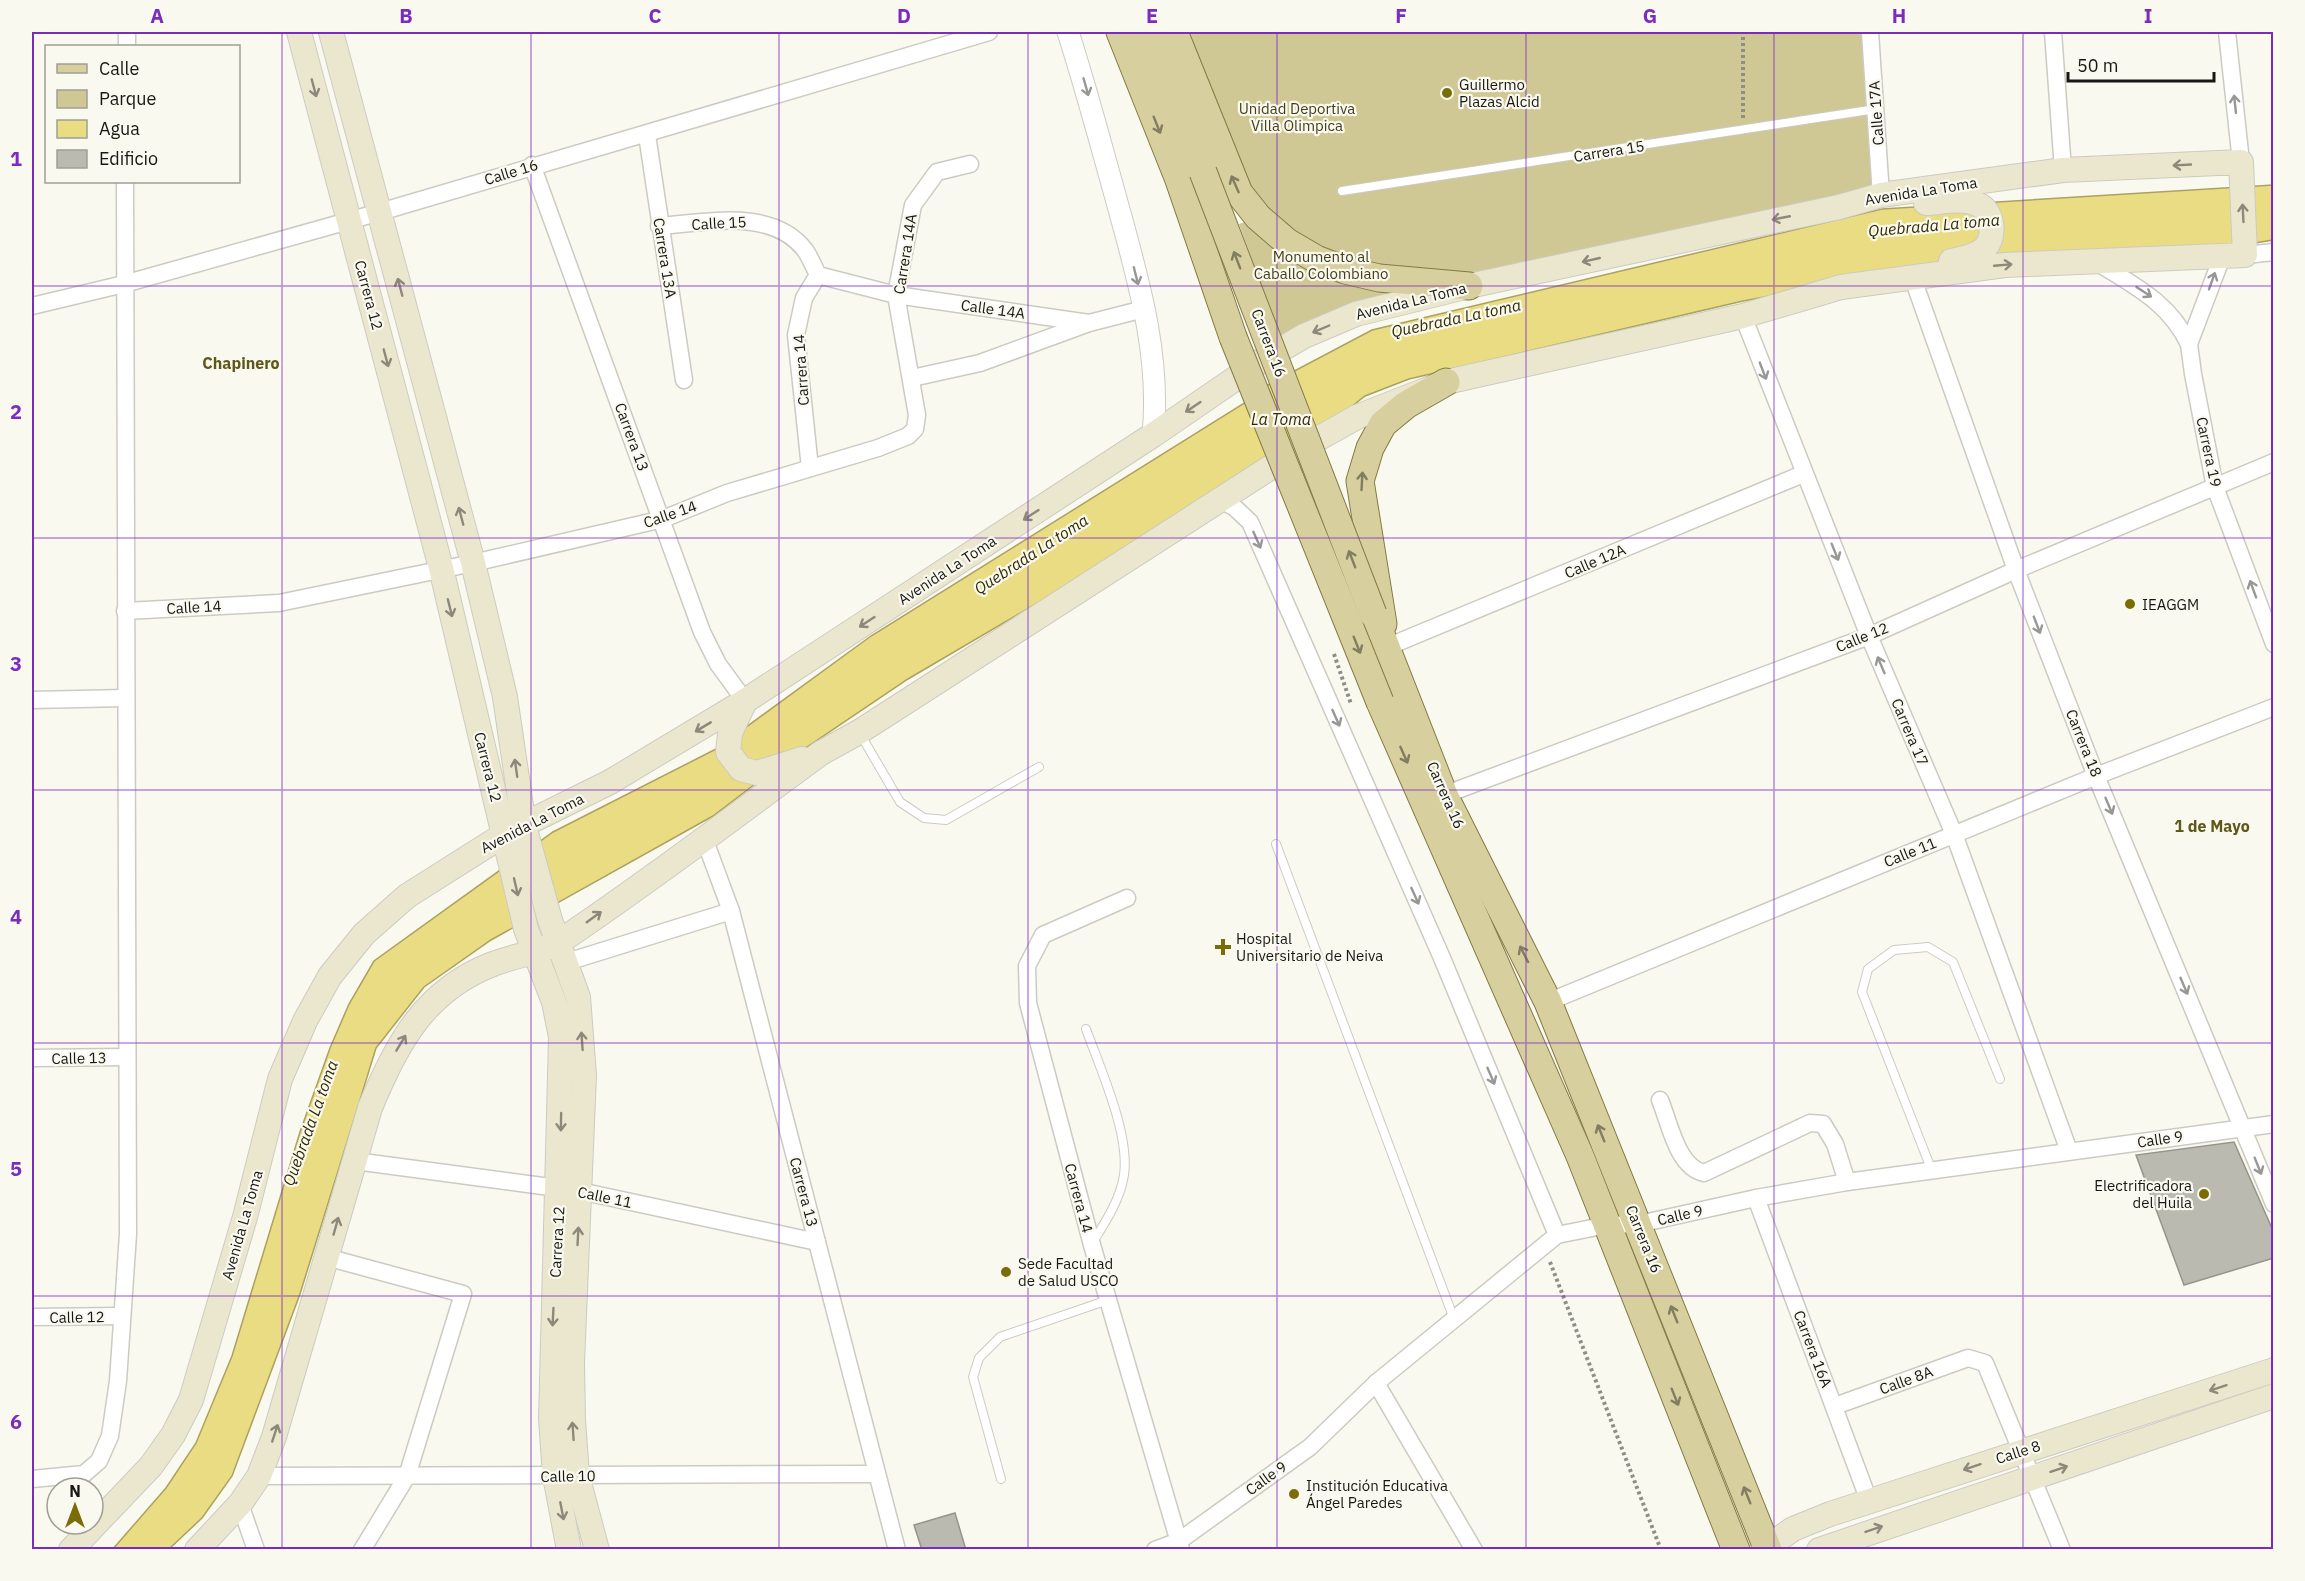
<svg xmlns="http://www.w3.org/2000/svg" width="2305" height="1581" viewBox="0 0 2305 1581" font-family="'IBM Plex Sans',sans-serif">
	<rect width="100%" height="100%" fill="#faf9ef"/>
	<path fill="#cfc794" d="M1174,32h696l8,157 -511,124 -83,35 -45,-124 19,-6z"/>
	<path fill="#eadc82" stroke="#aba161" stroke-width="1.5" d="M2273,185v55l-69,11 -288,17 -173,33 -334,78 -44,17 -69,55 -388,228 -132,89 -63,48 -222,124 -67,47 -48,61 -76,246 -68,182 -30,42 -33,31 -57,1 54,-62 30,-45 36,-87 68,-224 30,-84 19,-44 25,-43 179,-129 163,-83 155,-113 372,-232 23,-18 106,-56 510,-121z"/>
	<g fill="#bbbab1" stroke="#96958c" stroke-width="1.5">
		<path d="M2234,1142l40,91v25l-90,27 -48,-130z"/>
		<path d="M955,1513l11,37h-44l-8,-25z"/>
	</g>
	<g fill="none" stroke-linecap="round" stroke-linejoin="round">
		<defs>
			<g id="service">
				<path d="M1342,191l534,-82"/>
				<path d="M859,732l41,70 24,16 22,2 93,-53"/>
				<path d="M1276,844l178,475"/>
				<path d="M1086,1029c14,39 44,105 38,146 -4,25 -18,46 -31,67"/>
				<path d="M1932,1171l-70,-179 6,-23 26,-19 34,-3 25,15 47,117"/>
				<path d="M1001,1479l-28,-102 6,-19 21,-21 108,-37"/>
			</g>
			<g id="minor">
				<path d="M1870,32l11,163"/>
				<path d="M2053,32l10,138"/>
				<path d="M2227,32l14,130"/>
				<path d="M127,46v-14"/>
				<path d="M647,135l37,245"/>
				<path d="M532,165l170,467 16,32 27,37"/>
				<path d="M659,226c46,-3 113,-19 146,24 5,7 9,17 13,25l78,20 193,28"/>
				<path d="M2245,255l29,-3"/>
				<path d="M2222,257l-33,87 4,30 22,113 59,157"/>
				<path d="M2095,261c39,25 73,40 94,83"/>
				<path d="M1912,276l104,294 80,206 178,428"/>
				<path d="M32,306l92,-22 256,-72 609,-180"/>
				<path d="M1743,316l126,320 85,198 115,317"/>
				<path d="M912,378l68,-15 109,-40 55,-14"/>
				<path d="M810,468l-14,-133 8,-37 14,-23"/>
				<path d="M1218,499l16,8 16,15 192,436 115,277"/>
				<path d="M125,611l154,-8 194,-40 190,-44 64,-26 151,-45 30,-12 7,-7 2,-14 -21,-120 17,-90 24,-33 33,-8"/>
				<path d="M1387,647l416,-173"/>
				<path d="M32,700l93,-2"/>
				<path d="M1444,795l425,-159 147,-66 258,-108"/>
				<path d="M704,838l27,73 166,639"/>
				<path d="M1127,898l-84,37 -16,31 1,37 64,242 89,304"/>
				<path d="M567,962l164,-51"/>
				<path d="M1548,1002l548,-226 178,-69"/>
				<path d="M32,1058l94,-1"/>
				<path d="M1660,1100c10,24 17,67 44,73l106,-50 13,1 12,20 12,38"/>
				<path d="M355,1161l225,30 237,51"/>
				<path d="M1756,1198l113,303"/>
				<path d="M326,1257l137,37 -56,182 -45,74"/>
				<path d="M32,1317l90,-1"/>
				<path d="M1376,1383l98,167"/>
				<path d="M1835,1406l133,-48 17,5 77,187"/>
				<path d="M259,1476l618,-2"/>
				<path d="M32,1479l52,-5 15,-13 11,-25 8,-55 10,-147 -3,-1052"/>
				<path d="M240,1504l16,46"/>
				<path d="M1155,1550l24,-9 131,-94 66,-64 181,-148 50,-10 32,-1 117,-26 91,-16 427,-58"/>
			</g>
			<path id="tertiary" d="M1068,32c18,56 33,113 49,170 21,77 44,153 36,233"/>
			<g id="secondary">
				<path d="M299,32l142,536 85,361 28,73 7,35 -10,382 4,57 14,74"/>
				<path d="M331,32l142,531 32,134 19,129 26,94 28,77 6,78 -12,288 1,57 4,55 20,75"/>
				<path d="M1926,203c16,-1 38,-6 53,2 15,7 17,34 4,45 -9,7 -21,9 -32,11"/>
				<path d="M745,701l-15,32 -2,19 13,17 16,4 45,-14"/>
				<path d="M71,1550l80,-84 22,-31 18,-35 54,-183 35,-138 25,-58 25,-45 34,-42 43,-38 98,-62 105,-52 135,-81 408,-266 105,-72 46,-27 52,-22 113,-28 370,-79 42,-12 182,-25 178,-8 4,93 -240,10 -164,22 -98,29 -297,66 -89,35 -61,34 -437,281 -38,21c-86,63 -171,128 -259,187 -20,13 -47,15 -69,24 -68,26 -97,80 -123,144l-96,329 -15,39 -19,28 -43,46"/>
				<path d="M1763,1550l30,-21 37,-15 444,-144"/>
				<path d="M1819,1550l455,-154"/>
			</g>
			<g id="primary">
				<path d="M1120,32l59,148 54,157"/>
				<path d="M1148,32l55,140"/>
				<path d="M1174,32l65,161 19,24 29,25 29,17 29,11 34,8 90,8"/>
				<path d="M1373,614l71,181 104,207 220,548"/>
				<path d="M1383,624l-23,-143 10,-33 13,-24 23,-19 40,-23"/>
				<path d="M1380,702l200,454 156,394"/>
			</g>
		</defs>
		<use href="#service" stroke="#cccbc2" stroke-width="10"/>
		<use href="#minor" stroke="#cccbc2" stroke-width="19"/>
		<use href="#tertiary" stroke="#cccbc2" stroke-width="23"/>
		<use href="#secondary" stroke="#cccbc2" stroke-width="26"/>
		<use href="#primary" stroke="#837a44" stroke-width="29"/>
		<g stroke="#8f8f88" stroke-width="4" stroke-dasharray="3 3" stroke-linecap="butt">
			<path d="M1743,118v-86"/>
			<path d="M1334,654l17,50"/>
			<path d="M1550,1262l111,288"/>
		</g>
		<use href="#service" stroke="#fff" stroke-width="8"/>
		<use href="#minor" stroke="#fff" stroke-width="16"/>
		<use href="#tertiary" stroke="#fff" stroke-width="21"/>
		<use href="#secondary" stroke="#ebe7cf" stroke-width="24"/>
		<use href="#primary" stroke="#d7d09e" stroke-width="27"/>
		<defs>
			<g id="primary-bridge">
				<path d="M1203,172l170,442"/>
				<path d="M1233,337l147,365"/>
			</g>
		</defs>
		<use href="#primary-bridge" stroke="#837a44" stroke-width="29" stroke-linecap="butt"/>
		<use href="#primary-bridge" stroke="#d7d09e" stroke-width="27"/>
	</g>
	<defs><path id="oneway-shaft" d="M-6 0H5M1.5-3L5.5 0L1.5 3" fill="none" stroke-width="1.6" stroke-linecap="round" stroke-linejoin="round" transform="scale(1.5)"/></defs>
	<g stroke="#979795">
		<use href="#oneway-shaft" transform="translate(1086 87) rotate(74)"/>
		<use href="#oneway-shaft" transform="translate(2235 104) rotate(-96)"/>
		<use href="#oneway-shaft" transform="translate(1136 276) rotate(76)"/>
		<use href="#oneway-shaft" transform="translate(2212 281) rotate(-70)"/>
		<use href="#oneway-shaft" transform="translate(2144 292) rotate(33)"/>
		<use href="#oneway-shaft" transform="translate(1763 371) rotate(69)"/>
		<use href="#oneway-shaft" transform="translate(1257 540) rotate(66)"/>
		<use href="#oneway-shaft" transform="translate(1835 552) rotate(68)"/>
		<use href="#oneway-shaft" transform="translate(2253 589) rotate(-110)"/>
		<use href="#oneway-shaft" transform="translate(2037 625) rotate(69)"/>
		<use href="#oneway-shaft" transform="translate(1881 665) rotate(-113)"/>
		<use href="#oneway-shaft" transform="translate(1336 718) rotate(66)"/>
		<use href="#oneway-shaft" transform="translate(2109 806) rotate(67)"/>
		<use href="#oneway-shaft" transform="translate(1415 896) rotate(66)"/>
		<use href="#oneway-shaft" transform="translate(2184 986) rotate(67)"/>
		<use href="#oneway-shaft" transform="translate(1491 1076) rotate(67)"/>
		<use href="#oneway-shaft" transform="translate(2258 1166) rotate(68)"/>
	</g>
	<g stroke="#8c897b">
		<use href="#oneway-shaft" transform="translate(314 88) rotate(75)"/>
		<use href="#oneway-shaft" transform="translate(2182 165) rotate(177)"/>
		<use href="#oneway-shaft" transform="translate(2243 213) rotate(-93)"/>
		<use href="#oneway-shaft" transform="translate(1781 218) rotate(169)"/>
		<use href="#oneway-shaft" transform="translate(1591 260) rotate(167)"/>
		<use href="#oneway-shaft" transform="translate(2003 265) rotate(-5)"/>
		<use href="#oneway-shaft" transform="translate(400 287) rotate(-105)"/>
		<use href="#oneway-shaft" transform="translate(1321 329) rotate(157)"/>
		<use href="#oneway-shaft" transform="translate(386 358) rotate(75)"/>
		<use href="#oneway-shaft" transform="translate(1193 407) rotate(146)"/>
		<use href="#oneway-shaft" transform="translate(1031 515) rotate(147)"/>
		<use href="#oneway-shaft" transform="translate(461 516) rotate(-105)"/>
		<use href="#oneway-shaft" transform="translate(450 608) rotate(76)"/>
		<use href="#oneway-shaft" transform="translate(867 622) rotate(147)"/>
		<use href="#oneway-shaft" transform="translate(703 727) rotate(149)"/>
		<use href="#oneway-shaft" transform="translate(516 768) rotate(-98)"/>
		<use href="#oneway-shaft" transform="translate(516 887) rotate(77)"/>
		<use href="#oneway-shaft" transform="translate(594 917) rotate(-36)"/>
		<use href="#oneway-shaft" transform="translate(582 1041) rotate(-94)"/>
		<use href="#oneway-shaft" transform="translate(401 1043) rotate(-59)"/>
		<use href="#oneway-shaft" transform="translate(561 1122) rotate(91)"/>
		<use href="#oneway-shaft" transform="translate(336 1226) rotate(-74)"/>
		<use href="#oneway-shaft" transform="translate(578 1236) rotate(-87)"/>
		<use href="#oneway-shaft" transform="translate(553 1317) rotate(93)"/>
		<use href="#oneway-shaft" transform="translate(2218 1388) rotate(162)"/>
		<use href="#oneway-shaft" transform="translate(573 1431) rotate(-94)"/>
		<use href="#oneway-shaft" transform="translate(275 1433) rotate(-72)"/>
		<use href="#oneway-shaft" transform="translate(1972 1467) rotate(162)"/>
		<use href="#oneway-shaft" transform="translate(2059 1469) rotate(-19)"/>
		<use href="#oneway-shaft" transform="translate(562 1511) rotate(79)"/>
		<use href="#oneway-shaft" transform="translate(1874 1529) rotate(-19)"/>
	</g>
	<g stroke="#817d60">
		<use href="#oneway-shaft" transform="translate(1157 125) rotate(68)"/>
		<use href="#oneway-shaft" transform="translate(1235 184) rotate(-114)"/>
		<use href="#oneway-shaft" transform="translate(1237 260) rotate(-111)"/>
		<use href="#oneway-shaft" transform="translate(1362 481) rotate(-87)"/>
		<use href="#oneway-shaft" transform="translate(1352 559) rotate(-111)"/>
		<use href="#oneway-shaft" transform="translate(1357 645) rotate(68)"/>
		<use href="#oneway-shaft" transform="translate(1404 755) rotate(66)"/>
		<use href="#oneway-shaft" transform="translate(1524 954) rotate(-117)"/>
		<use href="#oneway-shaft" transform="translate(1601 1133) rotate(-112)"/>
		<use href="#oneway-shaft" transform="translate(1674 1314) rotate(-112)"/>
		<use href="#oneway-shaft" transform="translate(1675 1397) rotate(68)"/>
		<use href="#oneway-shaft" transform="translate(1747 1495) rotate(-112)"/>
	</g>
	<path fill="none" stroke="#7b2cbf" stroke-width="1.5" stroke-opacity="0.55" d="M282,32v1518M531,32v1518M779,32v1518M1028,32v1518M1277,32v1518M1526,32v1518M1774,32v1518M2023,32v1518M32,286h2242M32,538h2242M32,790h2242M32,1043h2242M32,1296h2242"/>
	<g fill="#7a6c07" stroke="#faf9ef" stroke-width="2">
		<circle cx="1447" cy="93" r="6"/>
		<circle cx="2130" cy="604" r="6"/>
		<path d="M1220 938h6v6h6v6h-6v6h-6v-6h-6v-6h6z"/>
		<circle cx="2204" cy="1194" r="6"/>
		<circle cx="1006" cy="1272" r="6"/>
		<circle cx="1294" cy="1494" r="6"/>
	</g>
	<g text-anchor="middle" dominant-baseline="central" stroke-width="4.5" stroke-linejoin="round" paint-order="stroke">
		<g font-size="15" fill="#171714" stroke="#faf9ef" text-anchor="start">
			<text x="1459" y="84">Guillermo<tspan x="1459" dy="17">Plazas Alcid</tspan></text>
			<text x="2142" y="604">IEAGGM</text>
			<text x="1236" y="938">Hospital<tspan x="1236" dy="17">Universitario de Neiva</tspan></text>
			<text x="2192" y="1185" text-anchor="end">Electrificadora<tspan x="2192" dy="17">del Huila</tspan></text>
			<text x="1018" y="1263">Sede Facultad<tspan x="1018" dy="17">de Salud USCO</tspan></text>
			<text x="1306" y="1485">Institución Educativa<tspan x="1306" dy="17">Ángel Paredes</tspan></text>
		</g>
		<g font-size="15" fill="#443e18" stroke="#faf9ef">
			<text x="1297" y="108">Unidad Deportiva<tspan x="1297" dy="17">Villa Olimpica</tspan></text>
			<text x="1321" y="256">Monumento al<tspan x="1321" dy="17">Caballo Colombiano</tspan></text>
		</g>
		<g font-size="15" fill="#171714" stroke="#faf9ef">
			<text transform="translate(1876 113) rotate(-94)">Calle 17A</text>
			<text transform="translate(1609 151) rotate(-9)">Carrera 15</text>
			<text transform="translate(511 172) rotate(-17)">Calle 16</text>
			<text transform="translate(1921 191) rotate(-9)">Avenida La Toma</text>
			<text transform="translate(719 223) rotate(-3)">Calle 15</text>
			<text transform="translate(905 254) rotate(-81)">Carrera 14A</text>
			<text transform="translate(665 258) rotate(81)">Carrera 13A</text>
			<text transform="translate(369 295) rotate(75)">Carrera 12</text>
			<text transform="translate(1411 301) rotate(-14)">Avenida La Toma</text>
			<text transform="translate(993 309) rotate(8)">Calle 14A</text>
			<text transform="translate(1269 343) rotate(69)">Carrera 16</text>
			<text transform="translate(801 370) rotate(-94)">Carrera 14</text>
			<text transform="translate(632 437) rotate(70)">Carrera 13</text>
			<text transform="translate(2209 452) rotate(78)">Carrera 19</text>
			<text transform="translate(670 514) rotate(-19)">Calle 14</text>
			<text transform="translate(1595 561) rotate(-23)">Calle 12A</text>
			<text transform="translate(947 570) rotate(-33)">Avenida La Toma</text>
			<text transform="translate(194 607) rotate(-3)">Calle 14</text>
			<text transform="translate(1862 637) rotate(-22)">Calle 12</text>
			<text transform="translate(1910 732) rotate(67)">Carrera 17</text>
			<text transform="translate(2084 743) rotate(68)">Carrera 18</text>
			<text transform="translate(488 767) rotate(76)">Carrera 12</text>
			<text transform="translate(1446 795) rotate(66)">Carrera 16</text>
			<text transform="translate(532 823) rotate(-27)">Avenida La Toma</text>
			<text transform="translate(1910 852) rotate(-22)">Calle 11</text>
			<text transform="translate(79 1058) rotate(-1)">Calle 13</text>
			<text transform="translate(2160 1139) rotate(-8)">Calle 9</text>
			<text transform="translate(804 1192) rotate(75)">Carrera 13</text>
			<text transform="translate(605 1197) rotate(12)">Calle 11</text>
			<text transform="translate(1079 1198) rotate(75)">Carrera 14</text>
			<text transform="translate(1680 1215) rotate(-13)">Calle 9</text>
			<text transform="translate(242 1225) rotate(-74)">Avenida La Toma</text>
			<text transform="translate(1644 1239) rotate(68)">Carrera 16</text>
			<text transform="translate(557 1242) rotate(-87)">Carrera 12</text>
			<text transform="translate(77 1317) rotate(-1)">Calle 12</text>
			<text transform="translate(1813 1349) rotate(69)">Carrera 16A</text>
			<text transform="translate(1906 1380) rotate(-20)">Calle 8A</text>
			<text transform="translate(2018 1452) rotate(-18)">Calle 8</text>
			<text transform="translate(568 1476) rotate(-1)">Calle 10</text>
			<text transform="translate(1266 1478) rotate(-36)">Calle 9</text>
		</g>
		<g font-size="16" font-style="italic" fill="#302a02" stroke="#faf9ef">
			<text transform="translate(1934 225) rotate(-5)">Quebrada La toma</text>
			<text transform="translate(1456 318) rotate(-12)">Quebrada La toma</text>
			<text x="1281" y="419">La Toma</text>
			<text transform="translate(1031 554) rotate(-33)">Quebrada La toma</text>
			<text transform="translate(310 1123) rotate(-70)">Quebrada La toma</text>
		</g>
		<g font-size="16" font-weight="bold" fill="#60571a" stroke="#faf9ef">
			<text x="241" y="363">Chapinero</text>
			<text x="2212" y="826">1 de Mayo</text>
		</g>
	</g>
	<rect width="2305" height="1581" fill="none" stroke="#faf9ef" stroke-width="66"/>
	<rect x="45" y="45" width="195" height="138" fill="#faf9ef" stroke="#9f9f97" stroke-width="1.5"/>
	<rect x="57" y="64" width="30" height="9" fill="#d7d09e" stroke="#9f9f97" stroke-width="1.5"/>
	<text x="99" y="75" font-size="18" fill="#171714">Calle</text>
	<rect x="57" y="90" width="30" height="18" fill="#cfc794" stroke="#9f9f97" stroke-width="1.5"/>
	<text x="99" y="105" font-size="18" fill="#171714">Parque</text>
	<rect x="57" y="120" width="30" height="18" fill="#eadc82" stroke="#9f9f97" stroke-width="1.5"/>
	<text x="99" y="135" font-size="18" fill="#171714">Agua</text>
	<rect x="57" y="150" width="30" height="18" fill="#bbbab1" stroke="#9f9f97" stroke-width="1.5"/>
	<text x="99" y="165" font-size="18" fill="#171714">Edificio</text>
	<g transform="translate(75 1506)"><circle r="28" fill="#faf9ef" stroke="#9f9f97" stroke-width="1.5"/>
	<path d="M0-4.5L10 22L0 15L-10 22Z" fill="#7a6c07"/>
	<text y="-9" font-size="16" font-weight="bold" text-anchor="middle" fill="#171714">N</text>
	</g>
	<path d="M2068 72v9h146v-9" fill="none" stroke="#171714" stroke-width="3"/>
	<text x="2077" y="72" font-size="18" fill="#171714" stroke="#faf9ef" stroke-width="4.5" paint-order="stroke">50 m</text>
	<rect x="33" y="33" width="2239" height="1515" fill="none" stroke="#7b2cbf" stroke-width="2"/>
	<g font-size="20" text-anchor="middle" font-weight="bold" fill="#7b2cbf">
		<text x="157" y="23">A</text>
		<text x="406" y="23">B</text>
		<text x="655" y="23">C</text>
		<text x="904" y="23">D</text>
		<text x="1152" y="23">E</text>
		<text x="1401" y="23">F</text>
		<text x="1650" y="23">G</text>
		<text x="1899" y="23">H</text>
		<text x="2148" y="23">I</text>
		<text x="16" y="166">1</text>
		<text x="16" y="419">2</text>
		<text x="16" y="671">3</text>
		<text x="16" y="924">4</text>
		<text x="16" y="1176">5</text>
		<text x="16" y="1429">6</text>
	</g>
</svg>
